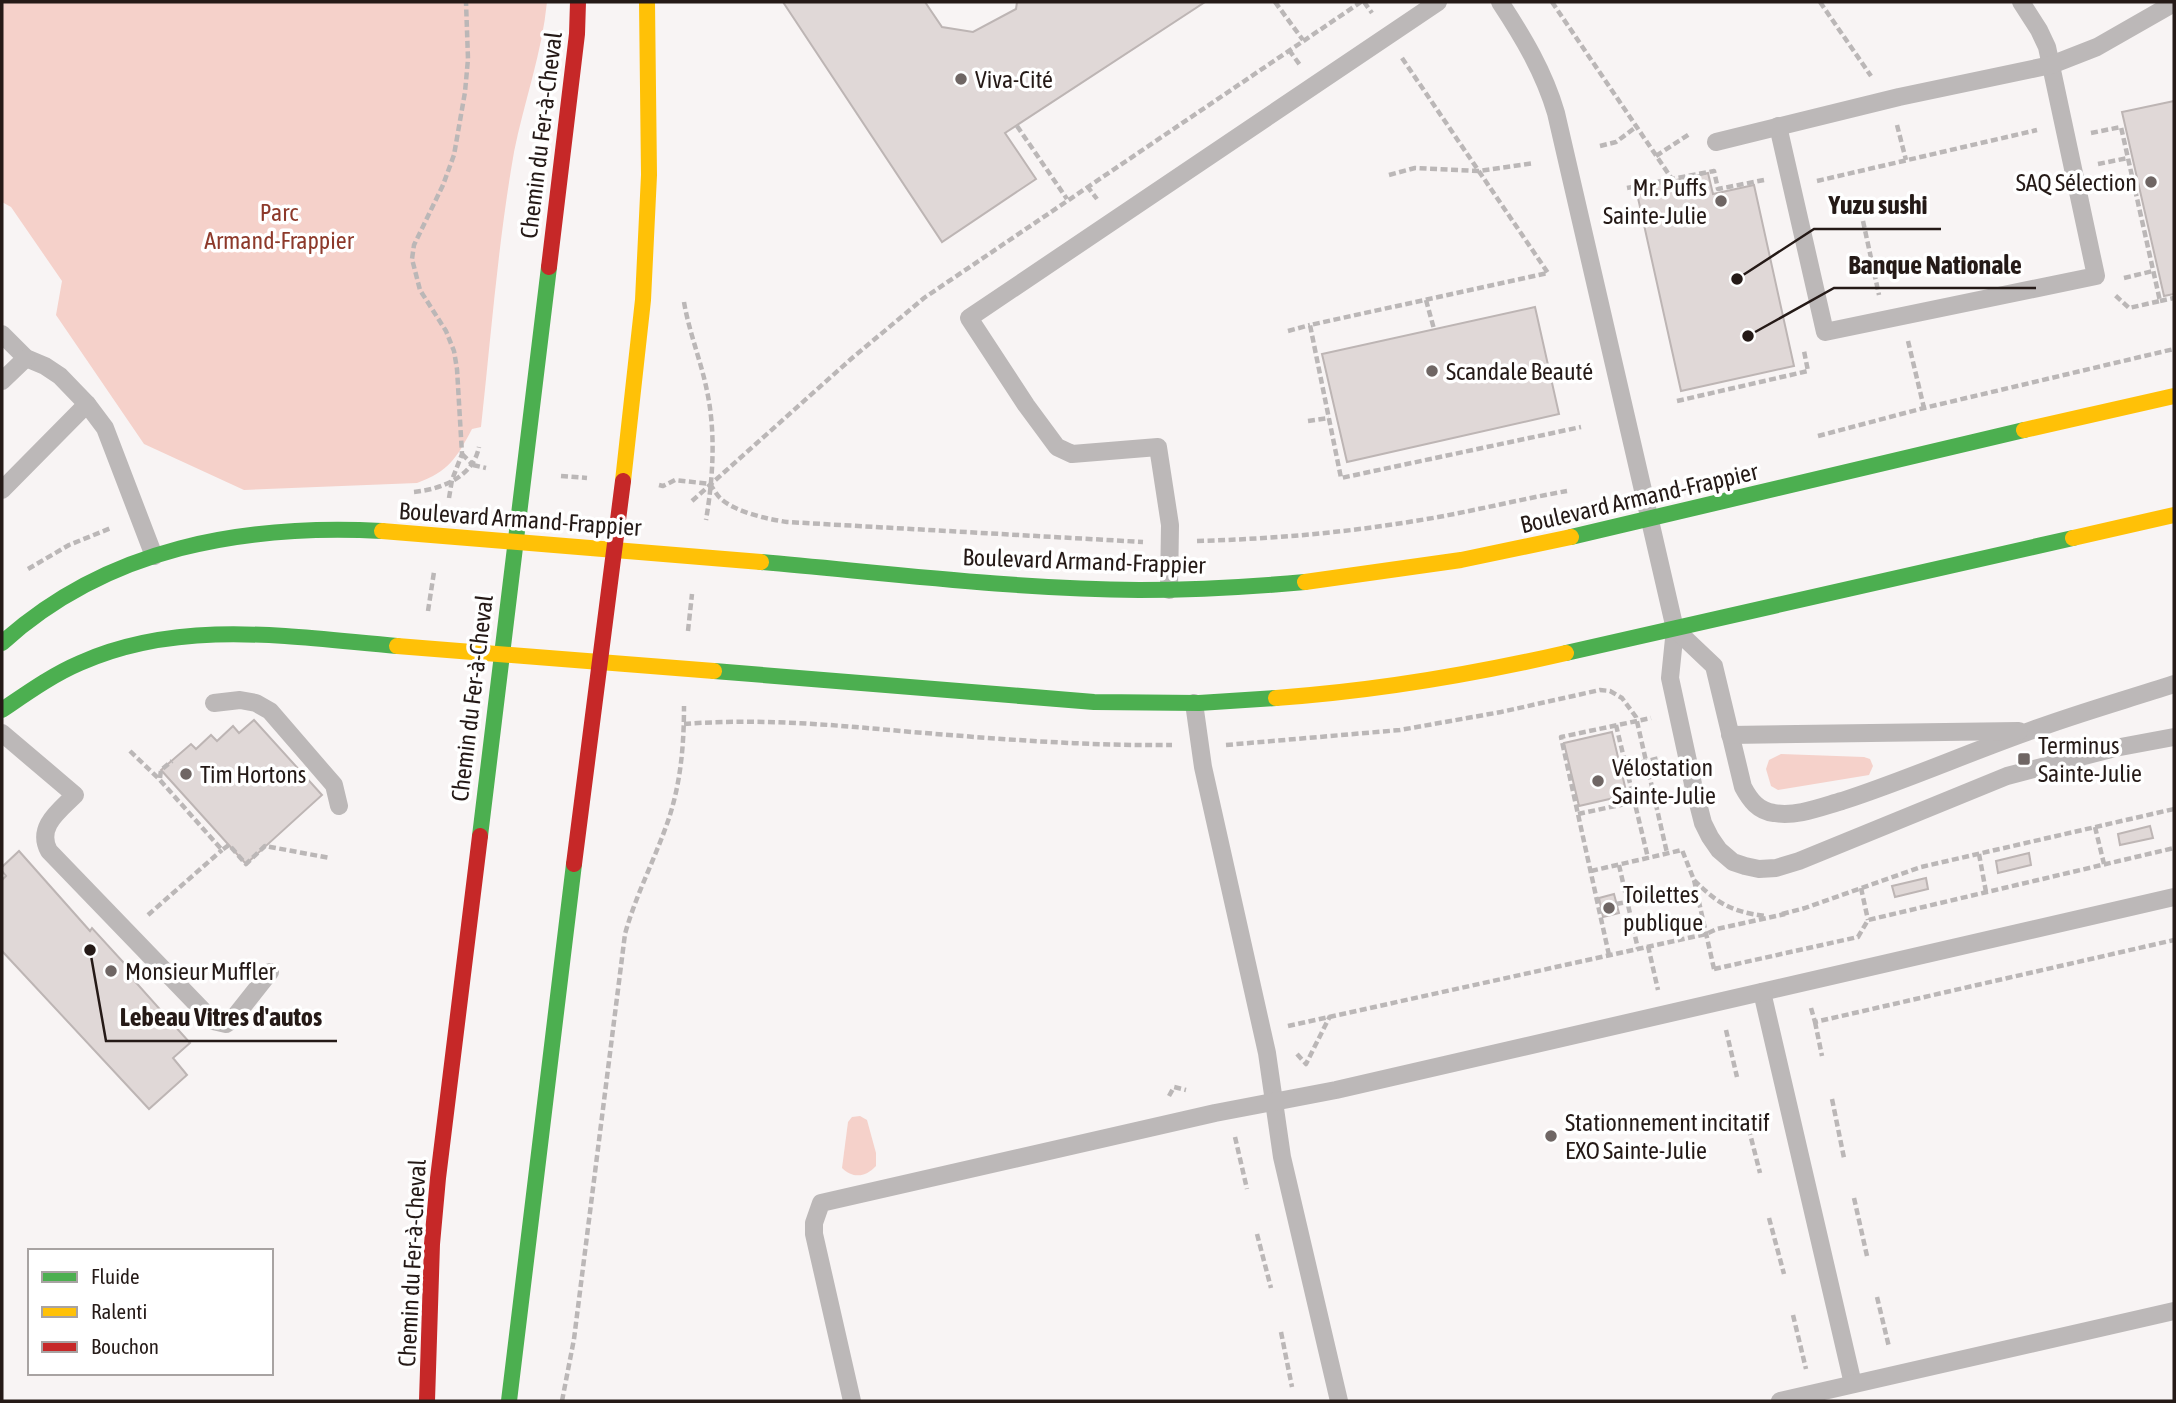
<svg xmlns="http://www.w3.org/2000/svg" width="2176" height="1403" viewBox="0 0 2176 1403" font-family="'Asap Condensed',sans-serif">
	<rect width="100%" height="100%" fill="#f8f4f4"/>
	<g fill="#f5d1ca">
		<path d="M2,2h545c-5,51 -23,100 -33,150 -16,91 -23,184 -33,275l-9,2c-16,30 -23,42 -55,54l-173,7 -100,-46 -88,-129 6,-34 -51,-74 -9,-5z"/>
		<path d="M1781,754l83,3 6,2 3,7 -4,9 -91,15 -7,-4 -5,-17 3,-9z"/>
		<path d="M860,1116l7,4 9,33v13c-10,11 -23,13 -34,2l6,-46 4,-5z"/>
	</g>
	<g fill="#e0d8d7" stroke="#bdb5b4" stroke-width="2">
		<path d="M783,2h142l17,25 31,5 43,-23 1,-7h188l-200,131 31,46 -94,63z"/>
		<path d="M2174,101v193l-10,2 -42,-184z"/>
		<path d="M1708,173l5,21 41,-9 40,181 -113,25 -45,-202z"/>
		<path d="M1535,307l24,107 -212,48 -25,-108z"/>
		<path d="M254,720l68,75 -76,69 -85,-94 30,-26 5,5 15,-14 6,6 16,-15 6,7z"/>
		<path d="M1612,732l15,63 -48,11 -15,-63z"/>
		<path d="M2150,826l3,12 -33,7 -2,-11z"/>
		<path d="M19,851l71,80 2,-3 42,46 -3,3 59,66 -17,15 14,17 -38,34 -147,-158v-71l4,-4 -4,-5v-4z"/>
		<path d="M2029,853l2,12 -33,8 -2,-12z"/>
		<path d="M1926,878l2,11 -33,8 -3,-11z"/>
		<path d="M1614,894l5,19 -16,4 -4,-19z"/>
	</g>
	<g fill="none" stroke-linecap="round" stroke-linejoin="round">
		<g stroke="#bbb7b7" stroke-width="4.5" stroke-dasharray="7 3.5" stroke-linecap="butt">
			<path d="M1275,2l28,38"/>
			<path d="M1364,2l8,11"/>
			<path d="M1552,2l120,177 42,-8 4,18 46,-9"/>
			<path d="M1820,2l51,74"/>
			<path d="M1289,50l11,15"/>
			<path d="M1402,58l146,215 -238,52 31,153 240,-51"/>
			<path d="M1897,125l9,35"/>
			<path d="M1017,126l50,73"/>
			<path d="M2091,133l30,-6 39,174 -31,7 -14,-13"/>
			<path d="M1600,146l16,-4 20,-15"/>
			<path d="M1656,156l35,-23"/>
			<path d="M2098,164l30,-6"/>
			<path d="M1389,175l26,-7 64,3 55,-8"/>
			<path d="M1817,181l220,-51"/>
			<path d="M1087,186l10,13"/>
			<path d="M1627,188l45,-9"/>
			<path d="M1863,221l16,74"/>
			<path d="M2124,278l29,-7"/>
			<path d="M1426,300l8,29"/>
			<path d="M2160,301l14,-3"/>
			<path d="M684,302c5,30 17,59 23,89 9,42 6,88 -1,129"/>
			<path d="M1288,331l22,-6"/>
			<path d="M1908,341l16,67"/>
			<path d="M1677,401l131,-30 -4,-20"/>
			<path d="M1308,421l21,-3"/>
			<path d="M1818,436l106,-28 250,-59"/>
			<path d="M462,454l11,11"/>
			<path d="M473,465l13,3"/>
			<path d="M561,476l26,2"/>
			<path d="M659,485l4,1 12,-6 35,4c3,4 6,10 10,14 15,14 47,21 67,24l356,20"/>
			<path d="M414,492c28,-3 59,-15 65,-45"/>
			<path d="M449,498l3,-18 10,-26 -5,-85 -3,-18 -8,-20 -26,-41 -8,-31 2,-14 29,-60 11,-30 11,-63 3,-33 -2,-57"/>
			<path d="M692,501l159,-142 73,-61 437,-296"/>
			<path d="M1197,541c74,-2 145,-8 218,-20 51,-8 101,-21 152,-30"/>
			<path d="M28,569l41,-24 42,-17"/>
			<path d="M428,611l6,-39"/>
			<path d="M688,631l4,-37"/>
			<path d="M684,724c79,-6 150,1 228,8 87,7 173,14 260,13"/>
			<path d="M1616,725l32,133"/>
			<path d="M1226,745l174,-15 101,-18 99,-22 10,1 12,7 14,19 31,136"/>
			<path d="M130,751l29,28 63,71 7,-5 17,19 19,-18 65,12"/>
			<path d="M1620,767l40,-9"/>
			<path d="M160,778l1,-8 11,-9"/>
			<path d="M1578,814l89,-19"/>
			<path d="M2095,827l9,37"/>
			<path d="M1979,854l7,38"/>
			<path d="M1619,865l19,84"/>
			<path d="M1591,871l91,-21 12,30 20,89"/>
			<path d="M1694,880c24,24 38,32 72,36"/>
			<path d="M1861,888l7,32"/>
			<path d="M1616,904l11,-2"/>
			<path d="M1782,914l23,-6 116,-41 253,-58"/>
			<path d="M148,915l74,-65"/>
			<path d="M1648,946l10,44"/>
			<path d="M1609,955l-48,-218 90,-19"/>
			<path d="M1714,969l144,-32 10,-17 306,-72"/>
			<path d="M1811,1008l4,14 359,-82"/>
			<path d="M1815,1022l7,34"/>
			<path d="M1288,1026l418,-92 11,-5 68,-15"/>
			<path d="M1726,1030l11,47"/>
			<path d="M1297,1054l9,10 24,-48"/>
			<path d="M1169,1096l5,-9 12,3"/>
			<path d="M1832,1099l12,59"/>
			<path d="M1746,1118l14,55"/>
			<path d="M1235,1137l12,52"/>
			<path d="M1854,1198l13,58"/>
			<path d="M1769,1218l15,56"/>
			<path d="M1257,1234l14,54"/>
			<path d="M1877,1297l12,50"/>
			<path d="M1793,1315l13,54"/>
			<path d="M1281,1332l11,55"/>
			<path d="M562,1401l12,-62 51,-405c11,-40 31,-77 44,-116 12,-37 15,-74 15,-112"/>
		</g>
		<g stroke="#bcb8b8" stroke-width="18">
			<path d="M1500,2c23,35 44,70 56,111l119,516 -5,49 23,106 10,39 7,14 9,13 14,12 12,4 14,3 17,-1 23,-7 208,-85 108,-28 59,-11"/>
			<path d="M1778,126l47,206 271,-56 -49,-229 -8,-17 -18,-28"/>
			<path d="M1716,142l183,-45 152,-32 46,-18 77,-44"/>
			<path d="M2,334l24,24 19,8 15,10 27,28"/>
			<path d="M2,381l24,-23"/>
			<path d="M2,490l85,-86 18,24 49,128"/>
			<path d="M1169,590l1,-65 -12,-78 -86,7 -15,-7 -31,-42 -57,-87 469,-316"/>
			<path d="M1675,629l39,37 29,121c7,13 15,24 31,26 22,4 47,-6 68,-12 62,-20 123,-47 185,-69 48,-18 98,-32 147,-48"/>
			<path d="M214,703l26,-3 16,3 14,8 64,74 5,21"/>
			<path d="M1194,703l9,64 64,286 15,104 57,244"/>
			<path d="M2,733l73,62c-16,16 -39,32 -26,56l164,170 13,3 6,-4 38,-48"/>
			<path d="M1730,735l289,-4"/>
			<path d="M1762,992l91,392"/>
			<path d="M852,1401l-38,-167v-11l7,-20 394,-90 121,-23 838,-193"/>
			<path d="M1780,1401l394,-90"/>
		</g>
		<g stroke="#4caf50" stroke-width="16">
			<path d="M1571,537l453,-107"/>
			<path d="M761,562c125,11 252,27 378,28 56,0 111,-3 166,-8"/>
			<path d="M2,643c106,-96 242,-119 380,-112"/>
			<path d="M1566,653l507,-115"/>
			<path d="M714,671l380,31 105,1 77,-5"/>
			<path d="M2,710c25,-17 50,-35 78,-47 101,-45 211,-26 317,-17"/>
			<path d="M480,836l69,-569"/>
			<path d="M509,1401l65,-537"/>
		</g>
		<g stroke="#ffc107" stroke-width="16">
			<path d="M2024,430l150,-34"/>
			<path d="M623,481l20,-181 6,-125 -2,-173"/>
			<path d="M382,531l379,31"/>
			<path d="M2073,538l101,-23"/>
			<path d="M1305,582l156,-22 110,-23"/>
			<path d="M397,646l317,25"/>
			<path d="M1276,698c98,-7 194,-23 290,-45"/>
		</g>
		<g stroke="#c62828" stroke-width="16">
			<path d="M549,267l28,-233 1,-32"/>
			<path d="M574,864l49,-383"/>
			<path d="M427,1401l5,-157 6,-66 42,-342"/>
		</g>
	</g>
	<g fill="#6f6664" stroke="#fff" stroke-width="2.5">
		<circle cx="961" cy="79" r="7"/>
		<circle cx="2151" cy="182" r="7"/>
		<circle cx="1721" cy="201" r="7"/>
		<circle cx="1432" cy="371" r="7"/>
		<rect x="2017" y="752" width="14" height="14" rx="3.5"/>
		<circle cx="186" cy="774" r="7"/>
		<circle cx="1598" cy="781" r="7"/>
		<circle cx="1609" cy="908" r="7"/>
		<circle cx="111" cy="971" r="7"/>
		<circle cx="1551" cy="1136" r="7"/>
	</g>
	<g text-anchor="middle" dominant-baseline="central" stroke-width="7" stroke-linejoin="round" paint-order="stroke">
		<g font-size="24" fill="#251a17" stroke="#fff" text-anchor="start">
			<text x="975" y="79">Viva-Cité</text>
			<text x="2137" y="182" text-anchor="end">SAQ Sélection</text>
			<text x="1707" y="187" text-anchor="end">Mr. Puffs<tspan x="1707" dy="28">Sainte-Julie</tspan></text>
			<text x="1446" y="371">Scandale Beauté</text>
			<text x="2038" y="745">Terminus<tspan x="2038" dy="28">Sainte-Julie</tspan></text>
			<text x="1612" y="767">Vélostation<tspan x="1612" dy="28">Sainte-Julie</tspan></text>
			<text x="200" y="774">Tim Hortons</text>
			<text x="1623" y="894">Toilettes<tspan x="1623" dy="28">publique</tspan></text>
			<text x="125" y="971">Monsieur Muffler</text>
			<text x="1565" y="1122">Stationnement incitatif<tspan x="1565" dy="28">EXO Sainte-Julie</tspan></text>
		</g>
		<g font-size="24" fill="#251a17" stroke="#fff">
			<text transform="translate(541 135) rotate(-83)">Chemin du Fer-à-Cheval</text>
			<text transform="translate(1639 498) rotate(-13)">Boulevard Armand-Frappier</text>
			<text transform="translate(520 519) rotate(4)">Boulevard Armand-Frappier</text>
			<text transform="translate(1084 561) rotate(2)">Boulevard Armand-Frappier</text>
			<text transform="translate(472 698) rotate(-83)">Chemin du Fer-à-Cheval</text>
			<text transform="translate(412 1263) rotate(-87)">Chemin du Fer-à-Cheval</text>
		</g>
		<g font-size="24" fill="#8d392a" stroke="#fff">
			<text x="279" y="212">Parc<tspan x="279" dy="28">Armand-Frappier</tspan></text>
		</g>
	</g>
	<path fill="none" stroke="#251a17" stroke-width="2.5" d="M1737 279L1814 229H1941M1748 336L1834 288H2036M90 950L106 1041H337"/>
	<g fill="#251a17" stroke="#fff" stroke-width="2.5">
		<circle cx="1737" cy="279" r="7"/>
		<circle cx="1748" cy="336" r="7"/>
		<circle cx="90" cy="950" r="7"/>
	</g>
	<g font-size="26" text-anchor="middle" font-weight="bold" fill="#251a17" stroke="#fff" stroke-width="7" stroke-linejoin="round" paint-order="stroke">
		<text x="1878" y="214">Yuzu sushi</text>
		<text x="1935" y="274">Banque Nationale</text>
		<text x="221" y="1026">Lebeau Vitres d'autos</text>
	</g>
	<rect width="2176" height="1403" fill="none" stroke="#251a17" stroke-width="7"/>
	<rect x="28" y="1249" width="245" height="126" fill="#ffffff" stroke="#a8a3a2" stroke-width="2"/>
	<rect x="42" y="1272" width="35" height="10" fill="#4caf50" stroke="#a8a3a2" stroke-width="2"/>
	<text x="91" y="1284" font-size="21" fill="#251a17">Fluide</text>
	<rect x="42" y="1307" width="35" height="10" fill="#ffc107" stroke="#a8a3a2" stroke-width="2"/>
	<text x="91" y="1319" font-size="21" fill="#251a17">Ralenti</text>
	<rect x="42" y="1342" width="35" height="10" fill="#c62828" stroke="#a8a3a2" stroke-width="2"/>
	<text x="91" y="1354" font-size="21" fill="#251a17">Bouchon</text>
</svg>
